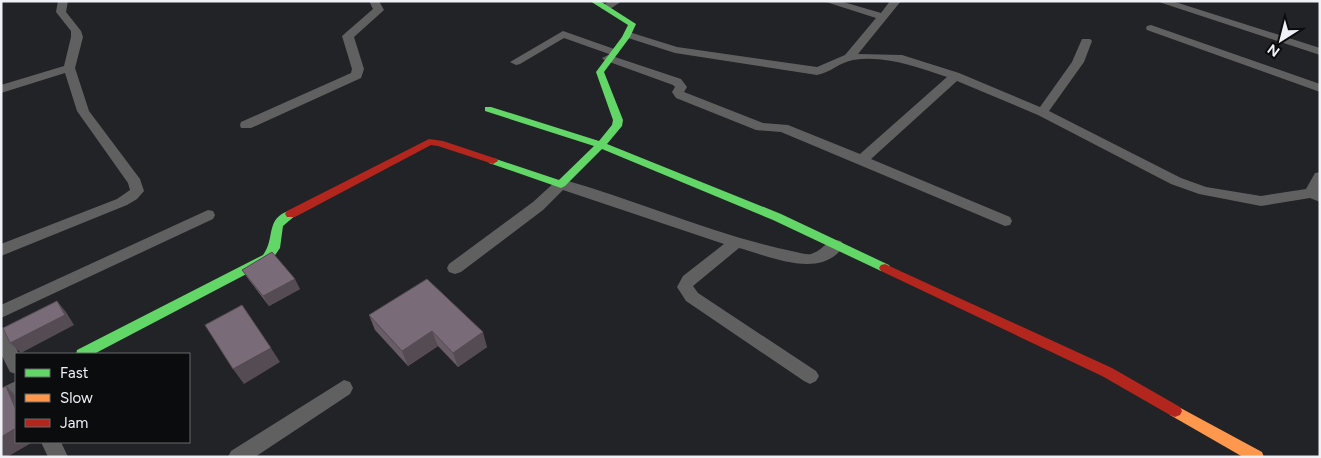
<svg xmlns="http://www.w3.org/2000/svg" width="1321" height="458" viewBox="0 0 1321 458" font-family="Figtree,sans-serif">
	<rect width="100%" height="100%" fill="#212327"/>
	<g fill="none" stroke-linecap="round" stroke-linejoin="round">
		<g fill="#616061" fill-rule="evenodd">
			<path d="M58,1h10l-2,11 15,19 2,6 -8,31 14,43 51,68 4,12 -7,8 -10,6 -126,51v-12l116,-45 13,-9 -2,-7 -51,-72 -12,-38 -64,20v-8l63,-19 7,-29v-6l-15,-19z"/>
			<path d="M369,1h10l5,9 -30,27 10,32 -3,9 -110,50h-10l-1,-3 1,-3 110,-49 1,-4 -10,-33 31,-27z"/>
			<path d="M609,1h13l-12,8h-8l-1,-2z"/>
			<path d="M823,1h17l41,12 9,-12h11l-43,53 44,1 57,18 81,34 32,-45 10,-23h8l2,2 -8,21 -35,49 132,67 25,9 55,9 45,-7 9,-16 5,-1v30l-10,-4 -49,8 -62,-12 -28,-10 -133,-69 -81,-34 -86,78 139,58 2,4 -2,4 -5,1 -224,-94 -25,-2 -80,-32 -4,-6 3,-5 -2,-2 -69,-25 -2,-2 6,-3 4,1 69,23 6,8 -3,5 79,31 25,2 72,29 87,-77c-31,-10 -61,-22 -94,-17 -13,2 -23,13 -36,15l-142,-22 -50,-16 -2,-2 6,-3 48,15 140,20 28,-12 31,-37z"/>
			<path d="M1156,1h16l148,47v7z"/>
			<path d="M1151,25l169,59v8l-173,-62 -1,-2 1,-2z"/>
			<path d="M563,31l54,19 2,2 -2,2h-8l-45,-16 -44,26 -4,1 -6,-3z"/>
			<path d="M561,179c79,22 155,57 235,73 5,1 11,3 15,2 12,-3 17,-17 30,-13l3,4c-21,36 -75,11 -105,3l-46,38 5,7 118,78 3,5 -3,5 -6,3 -6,-3 -118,-80 -9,-14 6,-11 41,-32 -161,-54 -20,20 -82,62 -6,2 -6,-2 -2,-4 2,-4 84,-62 23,-21z"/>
			<path d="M208,210l5,1 2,4 -2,4 -212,99v-13z"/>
			<path d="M1,327l6,2 12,25h-3v20l-6,-2 -9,-18z"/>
			<path d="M344,380l6,2 3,6 -3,6 -95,63h-27l3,-6z"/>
			<path d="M16,381v17l-15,8v-18z"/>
			<path d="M41,442h20l7,15h-20z"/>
		</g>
		<g fill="#63d668" fill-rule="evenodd">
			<path d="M590,1h10l36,23 -6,13 -26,35 19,48 -1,6 -15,18 174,70 108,51 2,3 -2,3h-8l-108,-51 -171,-71 -37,37 -4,2 -72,-25 -1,-2 5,-3 66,22 35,-34 -109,-35v-4h6l108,34 13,-16 1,-5 -17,-48 26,-35 6,-12z"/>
			<path d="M291,210l6,4 -14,12 -3,22 -9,13 -177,93h-18l1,-4 186,-95c13,-17 1,-37 28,-45z"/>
		</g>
		<path fill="#ff974d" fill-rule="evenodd" d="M1175,405l87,47 2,5h-21l-73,-42 -2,-4 2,-4z"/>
		<g fill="#b3261e" fill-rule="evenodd">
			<path d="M429,139l14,2 54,18 1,2 -5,3 -55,-18 -7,-1 -136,72h-8l-2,-3 2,-3z"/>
			<path d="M885,264l227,104 68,39 2,4 -2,4 -5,2 -5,-2 -68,-39 -221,-105 -2,-3 2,-3z"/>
		</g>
	</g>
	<g fill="#685c66">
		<path d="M242,270l58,19 -31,17 -20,-26z"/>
		<path d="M427,279l60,68 -29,20 -20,-21 -30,20 -33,-36 -6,-15z"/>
	</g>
	<g fill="#554b53">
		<path d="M295,279l5,10 -31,17 -6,-10z"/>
		<path d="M57,301l9,11 8,13 -53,28 -11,-10z"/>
		<path d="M432,331l6,15 -30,20 -6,-15z"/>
		<path d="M483,332l4,15 -29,20 -5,-14z"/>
		<path d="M271,348l9,14 -36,22 -11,-15z"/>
		<path d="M6,386l10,10v14z"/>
		<path d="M16,428v14h17l-26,15h-6v-20z"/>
	</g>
	<g fill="#796b77" stroke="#554b53">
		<path d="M272,252l23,27 -32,17 -21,-26z"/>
		<path d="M427,279l56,53 -30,21 -21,-22 -30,20 -33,-36z"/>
		<path d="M57,301l8,14 -55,28 -7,-15z"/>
		<path d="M242,305l29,43 -38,21 -28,-44z"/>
		<path d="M6,386l10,24v18l-15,9v-48z"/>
	</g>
	<rect width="1321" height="458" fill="none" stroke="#eff1f6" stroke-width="5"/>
	<rect x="15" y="353" width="175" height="90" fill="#0a0c0e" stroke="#66686b"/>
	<rect x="25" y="369" width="25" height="8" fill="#63d668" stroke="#66686b"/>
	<text x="60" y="378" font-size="15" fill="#eff1f6">Fast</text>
	<rect x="25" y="394" width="25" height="8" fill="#ff974d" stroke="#66686b"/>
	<text x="60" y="403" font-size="15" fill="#eff1f6">Slow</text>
	<rect x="25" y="419" width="25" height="8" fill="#b3261e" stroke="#66686b"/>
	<text x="60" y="428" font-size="15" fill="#eff1f6">Jam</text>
	<g transform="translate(1281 40) rotate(216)" stroke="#0a0c0e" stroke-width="4" paint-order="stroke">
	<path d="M0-4L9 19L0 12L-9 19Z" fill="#eff1f6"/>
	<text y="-8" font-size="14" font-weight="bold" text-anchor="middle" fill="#eff1f6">N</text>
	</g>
</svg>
